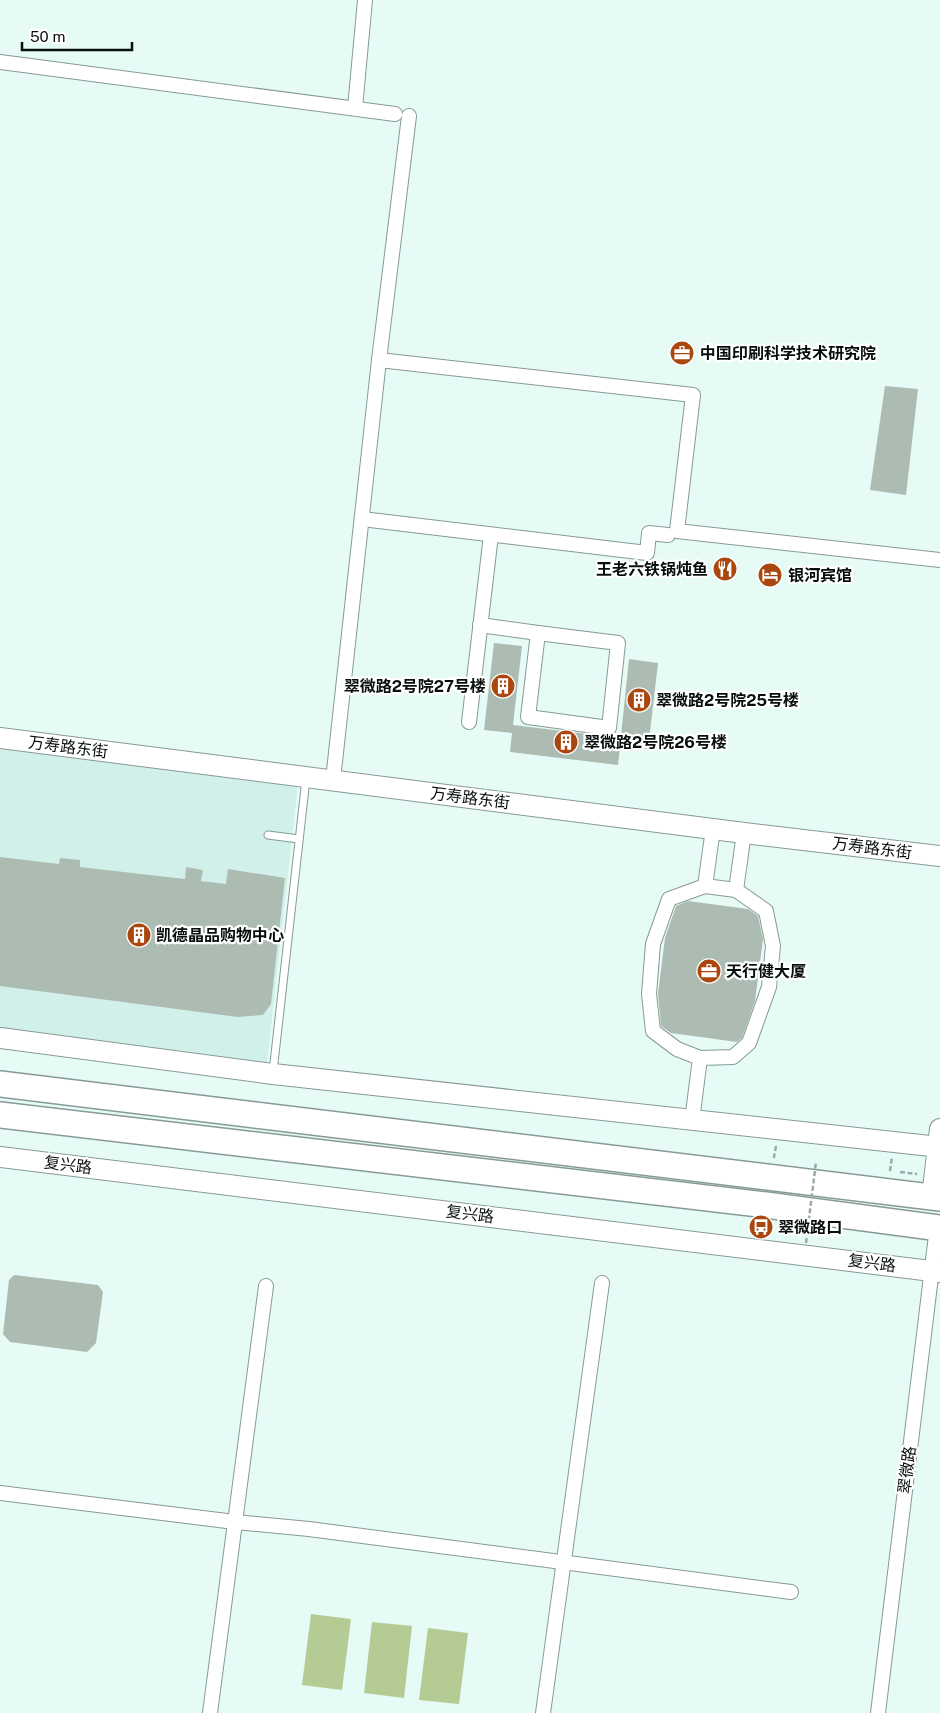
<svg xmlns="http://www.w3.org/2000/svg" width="940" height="1713" viewBox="0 0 940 1713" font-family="'Public Sans','Noto Sans SC',sans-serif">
	<rect width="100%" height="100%" fill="#e6faf6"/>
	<path fill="#d2f0ea" d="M0,747l298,37 -31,279 -267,-34z"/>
	<g fill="#b4cc94">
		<path d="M311,1614l40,5 -9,71 -40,-5z"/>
		<path d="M372,1622l40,4 -8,72 -40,-5z"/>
		<path d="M428,1628l40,5 -9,71 -40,-4z"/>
	</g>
	<g fill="#adbcb2">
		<path d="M885,386l33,3 -12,106 -36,-5z"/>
		<path d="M494,643l28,3 -9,79 108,13 -3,27 -108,-13 2,-19 -28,-3z"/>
		<path d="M629,659l29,4 -10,86 -28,-4z"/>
		<path d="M0,857l59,7 1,-6 20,2v7l105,12 1,-12 17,3 -2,11 25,3 2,-15 57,9 -14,126 -8,11 -25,2 -238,-31z"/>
		<path d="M688,901l60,8 10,7 5,23 -8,62 -13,37 -5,4 -66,-9 -10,-7 -3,-32 7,-56 11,-32z"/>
		<path d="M14,1275l84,10 5,7 -7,51 -9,9 -77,-10 -7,-8 6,-54z"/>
	</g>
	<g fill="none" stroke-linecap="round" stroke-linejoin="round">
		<defs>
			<g id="lane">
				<path d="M268,835l31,4"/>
				<path d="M273,1072l33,-293"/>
			</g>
			<g id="street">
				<path d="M0,62l395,52"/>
				<path d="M355,108l10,-108"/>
				<path d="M379,360l314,35 -16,136 263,29"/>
				<path d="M362,519l285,34 2,-20 19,2"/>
				<path d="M480,625l58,8"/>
				<path d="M538,633l80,10 -9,85 -81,-11z"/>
				<path d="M469,722l22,-187"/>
				<path d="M333,780l46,-420 30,-244"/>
				<path d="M713,829l-8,57 31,4 8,-57"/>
				<path d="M700,1058l33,-1 16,-14 20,-56 4,-41 -7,-35 -30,-21"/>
				<path d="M692,1121l8,-63 -23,-9 -24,-18 -4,-37 4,-50 16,-45 36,-13"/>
				<path d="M0,1493l235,29 74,7 482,63"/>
				<path d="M210,1713l56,-427"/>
				<path d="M543,1713l59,-430"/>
				<path d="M878,1713l59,-486"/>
			</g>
			<g id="secondary">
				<path d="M0,738l744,95 196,23"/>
				<path d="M0,1038l273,36 667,73"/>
				<path d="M0,1157l940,115"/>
				<path d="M932,1197l8,-68"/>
			</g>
			<g id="highway">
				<path d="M0,1084l940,114"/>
				<path d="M0,1115l766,90 174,23"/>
			</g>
		</defs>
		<use href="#lane" stroke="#879a97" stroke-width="9"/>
		<use href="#street" stroke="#879a97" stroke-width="16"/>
		<use href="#secondary" stroke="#879a97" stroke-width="22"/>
		<use href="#highway" stroke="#879a97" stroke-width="28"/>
		<g stroke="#9aaaa7" stroke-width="2.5" stroke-dasharray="5 2.5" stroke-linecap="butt">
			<path d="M776,1146l-2,11h2"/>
			<path d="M890,1171l2,-14"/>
			<path d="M900,1172l17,2"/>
		</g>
		<use href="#lane" stroke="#fff" stroke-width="7"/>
		<use href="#street" stroke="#fff" stroke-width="14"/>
		<use href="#secondary" stroke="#fff" stroke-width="20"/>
		<use href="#highway" stroke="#fff" stroke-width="25"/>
		<path stroke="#9aaaa7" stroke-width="2.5" stroke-dasharray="5 2.5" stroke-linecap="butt" d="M806,1243l10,-81"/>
	</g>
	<defs>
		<symbol id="office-disc" viewBox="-11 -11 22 22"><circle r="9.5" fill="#aa470f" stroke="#fff"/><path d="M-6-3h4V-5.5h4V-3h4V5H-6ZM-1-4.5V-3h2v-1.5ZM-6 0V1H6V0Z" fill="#fff"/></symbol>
		<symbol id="restaurant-disc" viewBox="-11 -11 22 22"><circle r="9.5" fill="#aa470f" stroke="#fff"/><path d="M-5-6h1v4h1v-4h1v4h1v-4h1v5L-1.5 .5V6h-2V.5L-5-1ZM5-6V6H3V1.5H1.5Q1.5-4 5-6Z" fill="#fff"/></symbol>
		<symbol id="hotel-disc" viewBox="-11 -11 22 22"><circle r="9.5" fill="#aa470f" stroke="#fff"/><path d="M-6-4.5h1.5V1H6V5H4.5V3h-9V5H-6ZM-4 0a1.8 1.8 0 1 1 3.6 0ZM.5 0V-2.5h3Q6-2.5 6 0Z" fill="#fff"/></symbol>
		<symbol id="building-disc" viewBox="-11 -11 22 22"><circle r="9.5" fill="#aa470f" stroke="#fff"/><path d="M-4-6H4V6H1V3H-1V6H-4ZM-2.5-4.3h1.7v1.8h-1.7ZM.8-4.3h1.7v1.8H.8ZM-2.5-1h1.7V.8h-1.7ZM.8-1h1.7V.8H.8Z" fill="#fff"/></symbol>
		<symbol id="bus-disc" viewBox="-11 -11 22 22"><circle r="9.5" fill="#aa470f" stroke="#fff"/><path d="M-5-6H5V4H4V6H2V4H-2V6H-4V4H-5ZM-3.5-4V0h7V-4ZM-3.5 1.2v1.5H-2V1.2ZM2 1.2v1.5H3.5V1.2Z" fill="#fff"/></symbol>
	</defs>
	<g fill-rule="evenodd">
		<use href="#office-disc" x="668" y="339" width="28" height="28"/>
		<use href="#restaurant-disc" x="711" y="555" width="28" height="28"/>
		<use href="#hotel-disc" x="756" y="561" width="28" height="28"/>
		<use href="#building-disc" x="489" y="672" width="28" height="28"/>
		<use href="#building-disc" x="625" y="686" width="28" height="28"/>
		<use href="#building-disc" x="552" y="728" width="28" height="28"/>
		<use href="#building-disc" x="125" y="921" width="28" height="28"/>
		<use href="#office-disc" x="695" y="957" width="28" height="28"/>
		<use href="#bus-disc" x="747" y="1213" width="28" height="28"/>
	</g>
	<g text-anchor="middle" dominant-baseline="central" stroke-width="4.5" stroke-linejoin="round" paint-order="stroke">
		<g font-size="16" font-weight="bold" fill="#080e0d" stroke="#fff" text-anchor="start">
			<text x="700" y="353">中国印刷科学技术研究院</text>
			<text x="708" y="569" text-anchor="end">王老六铁锅炖鱼</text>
			<text x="788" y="575">银河宾馆</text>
			<text x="486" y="686" text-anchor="end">翠微路2号院27号楼</text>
			<text x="656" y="700">翠微路2号院25号楼</text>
			<text x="584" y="742">翠微路2号院26号楼</text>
			<text x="156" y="935">凯德晶品购物中心</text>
			<text x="726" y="971">天行健大厦</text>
			<text x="778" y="1227">翠微路口</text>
		</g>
		<g font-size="16" fill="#080e0d" stroke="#fff">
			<text transform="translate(68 747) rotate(7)">万寿路东街</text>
			<text transform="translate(470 798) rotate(7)">万寿路东街</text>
			<text transform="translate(872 848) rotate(7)">万寿路东街</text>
			<text transform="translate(68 1165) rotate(7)">复兴路</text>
			<text transform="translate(470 1214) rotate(7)">复兴路</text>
			<text transform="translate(872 1263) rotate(7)">复兴路</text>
			<text transform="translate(907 1470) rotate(-83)">翠微路</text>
		</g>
	</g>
	<path d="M22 42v8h110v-8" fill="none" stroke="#080e0d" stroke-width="2.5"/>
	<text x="30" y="42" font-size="15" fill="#080e0d" stroke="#ffffff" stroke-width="4" paint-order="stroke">50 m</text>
</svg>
